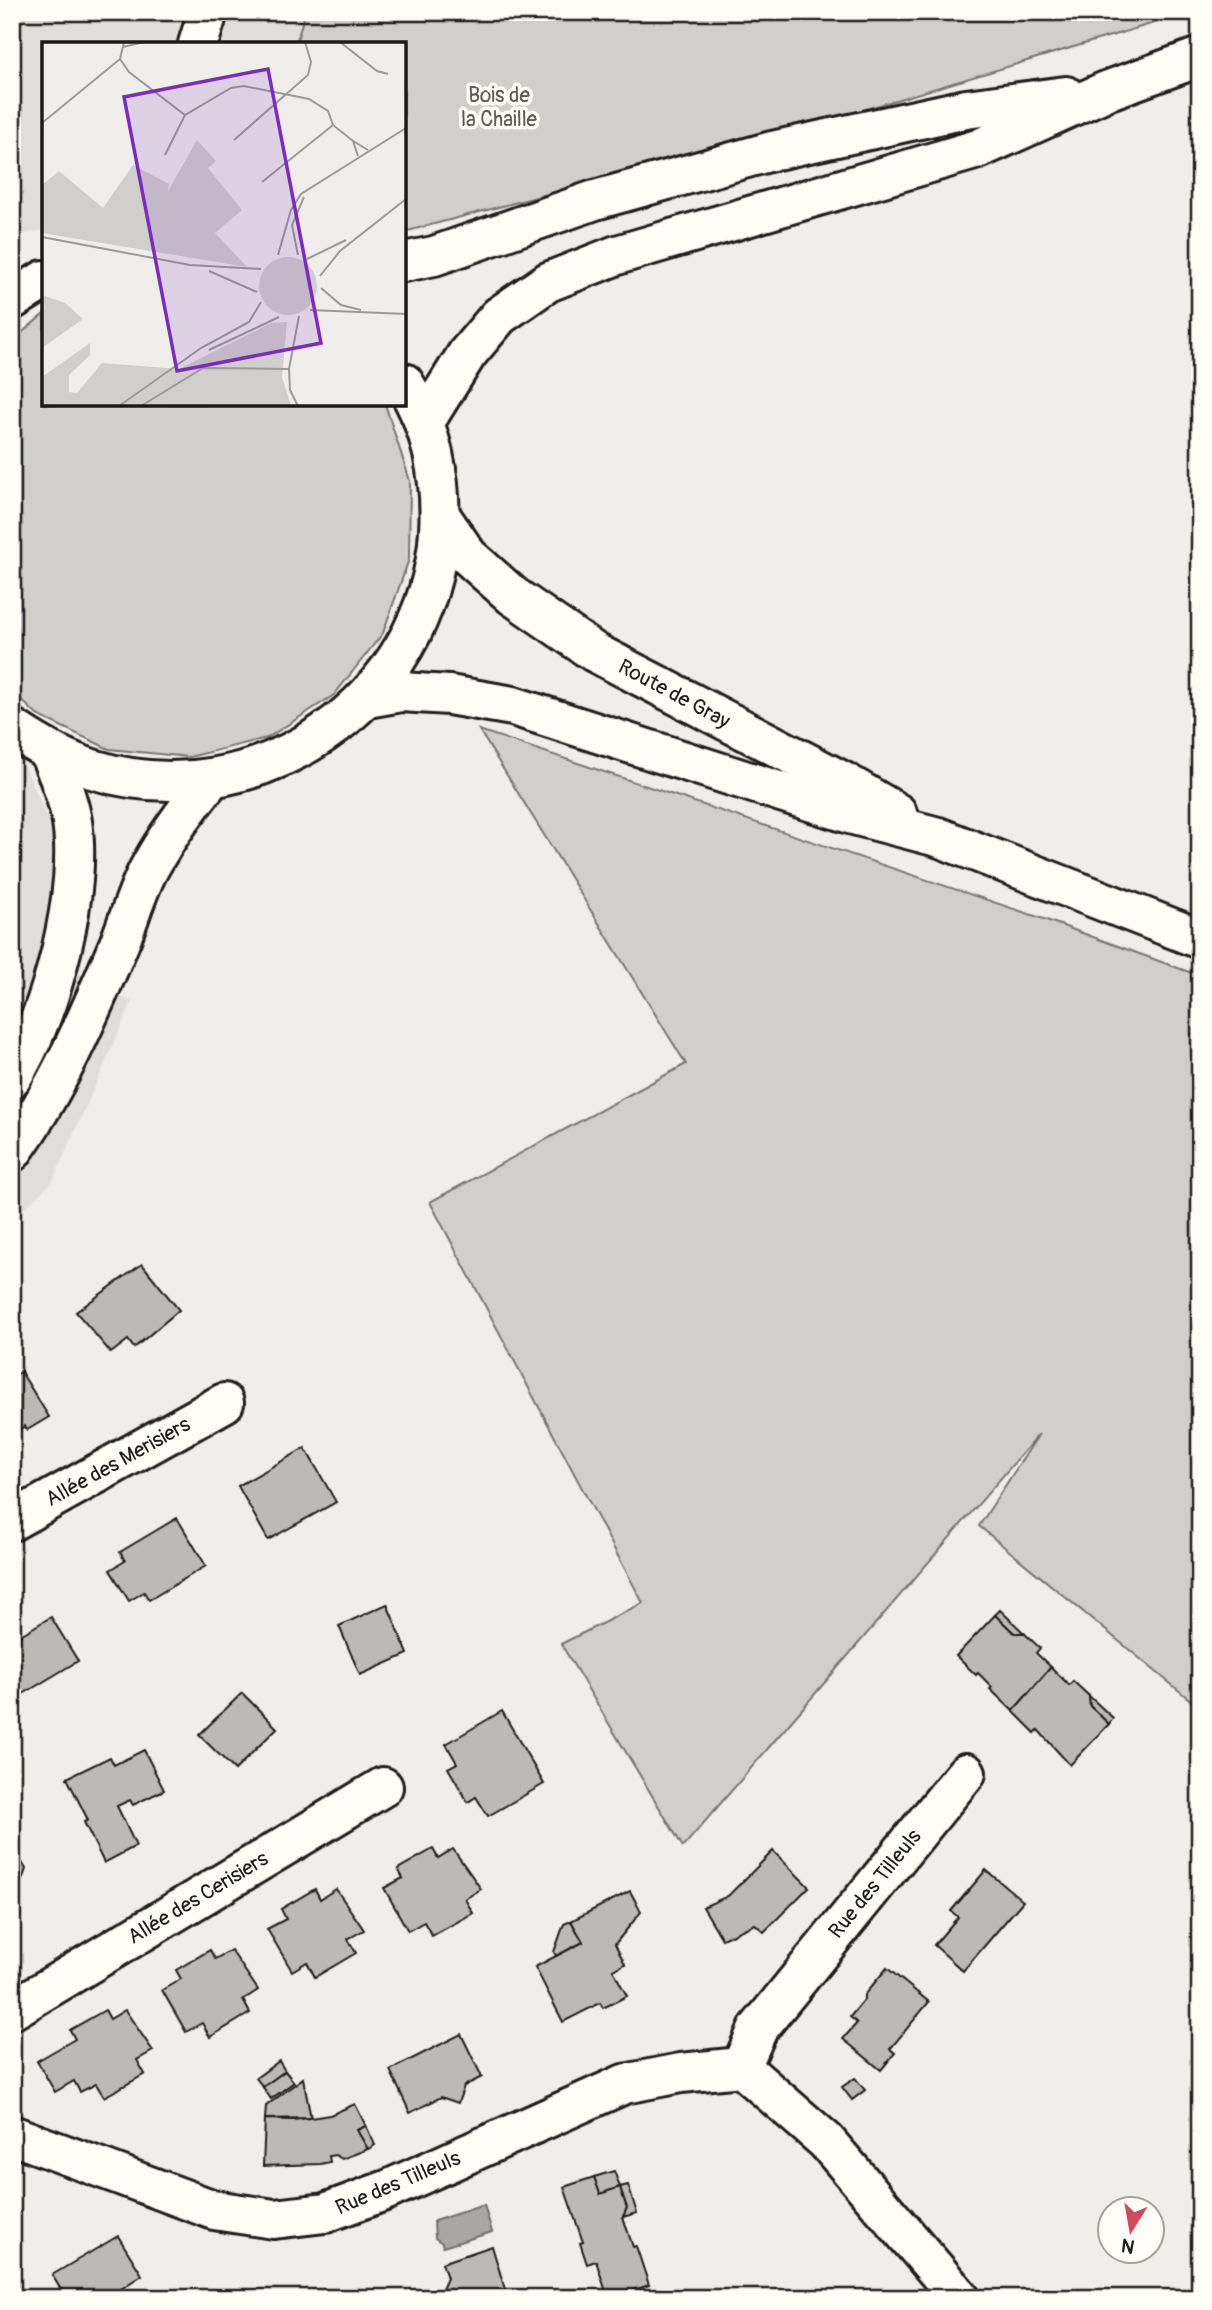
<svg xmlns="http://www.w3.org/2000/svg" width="1212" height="2310" viewBox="0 0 1212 2310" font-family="Pangolin,sans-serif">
	<rect width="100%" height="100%" fill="#f0eeea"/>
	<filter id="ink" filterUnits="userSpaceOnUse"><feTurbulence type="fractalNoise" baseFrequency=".0143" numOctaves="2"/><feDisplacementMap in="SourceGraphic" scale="14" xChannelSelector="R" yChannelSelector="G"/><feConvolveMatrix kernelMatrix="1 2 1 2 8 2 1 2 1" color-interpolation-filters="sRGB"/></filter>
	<g filter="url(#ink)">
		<g fill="#e0deda">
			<path d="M12,12h293l-9,32h-252v186l-32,6z"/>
			<path d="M12,748l7,6 40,89 -17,111 90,48 -79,179 -41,39z"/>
		</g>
		<g fill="#d0cfcc" stroke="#767674" stroke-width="2">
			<path d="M305,12h886l-352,105 -435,115v-188h-108z"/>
			<path d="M44,314v90h341l25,77 -1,78 -26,74 -49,62 -67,43 -78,19 -80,-8 -72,-34 -25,-24v-350z"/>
			<path d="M479,730l562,188 159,58v732l-221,-182 60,-92 -356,413 -122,-203 82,-41 -213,-401 256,-138z"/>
		</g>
		<path fill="#a8a7a3" stroke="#706f6d" stroke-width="2" d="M484,2205l8,27 -49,15 -1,-4 -7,-5 -1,-17z"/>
		<g fill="#bbbab6" stroke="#1c1c1c" stroke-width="2">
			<path d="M142,1264l37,46 -45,38 -6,-8 -17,13 -35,-41z"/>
			<path d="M21,1372l28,45 -22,13 -2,-4 -13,8v-57z"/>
			<path d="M305,1448l31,54 -68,38 -30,-54z"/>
			<path d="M177,1518l29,48 -57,34 -5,-8 -15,9 -19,-31 15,-9 -5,-9z"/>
			<path d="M387,1604l21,50 -48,21 -21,-49z"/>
			<path d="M1000,1610l24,23h-10l-19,-18z"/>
			<path d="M995,1615l19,18h10l16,15 -4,5 15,14 -38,44 -23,-22 2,-2 -14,-14 -2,2 -20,-19z"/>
			<path d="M51,1617l27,44 -55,33 -11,-17v-37z"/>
			<path d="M1051,1667l18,18 4,-4 16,15 1,10 19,18 -39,41 -32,-35 -3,3 -22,-22z"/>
			<path d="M242,1693l35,35 -42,42 -36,-35z"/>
			<path d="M1089,1696l24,22 -4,6 -19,-18z"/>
			<path d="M502,1711l42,73 -56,32 -12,-19 -8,5 -20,-34 9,-5 -11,-19z"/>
			<path d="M144,1750l20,40 -31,15 -3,-5 -13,6 19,40 -32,17 -20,-41 4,-2 -21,-42 43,-21 4,8z"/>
			<path d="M433,1849l5,9 15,-9 28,40 -16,10 8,14 -41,23 -8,-14 -16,9 -24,-43 19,-10 -5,-9z"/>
			<path d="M773,1851l36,36 -45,45 -9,-8 -33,15 -19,-32 25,-11z"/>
			<path d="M12,1855l6,1 8,13 -11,30 6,1 -6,23 -3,-1z"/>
			<path d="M986,1870l37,31 -60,70 -29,-26 24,-28 -7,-6z"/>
			<path d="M315,1889l5,10 16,-10 28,41 -16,9 8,14 -41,24 -8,-15 -15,9 -25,-42 19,-10 -5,-10z"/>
			<path d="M630,1891l11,21 -26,32 10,20 -12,6 14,26 -24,12 -3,-5 -37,19 -28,-55 48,-25 -12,-21z"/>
			<path d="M571,1921l12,21 -27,14 -2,-4 10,-28z"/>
			<path d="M210,1950l5,9 16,-9 27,40 -15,10 7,13 -40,24 -8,-14 -16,9 -24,-42 19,-11 -5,-9z"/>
			<path d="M887,1968l42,34 -39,47 5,4 -14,17 -38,-31 14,-16 -7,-6 14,-17v-5z"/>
			<path d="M105,2010l5,9 15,-9 28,41 -16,9 8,14 -41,23 -8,-13 -16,8 -6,-11 -19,11 -18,-31 38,-22 -5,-9z"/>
			<path d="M461,2034l21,43 -18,9 -6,17 -17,-6 -31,16 -20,-43z"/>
			<path d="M279,2061l6,10 -22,16 -7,-9z"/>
			<path d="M285,2071l9,11 -23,17 -8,-12z"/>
			<path d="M303,2078l8,40 -46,1 1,-13z"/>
			<path d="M855,2078l10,12 -13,10 -10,-13z"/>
			<path d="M355,2104l11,22 -9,4 11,19 -26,10 -7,-4 -6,1 1,6 -10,2 -57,2 2,-47 28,1 24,-3 13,-2z"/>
			<path d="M366,2126l9,19 -7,4 -11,-19z"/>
			<path d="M614,2171l6,16 -20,7 -6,-17z"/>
			<path d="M594,2177l6,17 20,-7 7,21 -4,9 10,30 3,-1 13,39 -38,13h-3l-12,-37 -9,3 -7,-21 3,-1 -19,-55z"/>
			<path d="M628,2185l9,28 -14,4 4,-9 -7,-21z"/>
			<path d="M118,2236l24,39 -35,23h-41l-14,-23z"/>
			<path d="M492,2246l15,50 15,-5 2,7h-75l-9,-4 7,-16 -5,-15z"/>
		</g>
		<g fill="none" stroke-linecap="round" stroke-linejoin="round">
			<defs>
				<g id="minor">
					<path d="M198,44l10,-32"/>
					<path d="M12,1077c39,-60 73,-191 59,-261 -5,-23 -14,-45 -23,-66"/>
					<path d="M12,1152c46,-63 77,-137 107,-208 11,-26 18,-55 32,-79 17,-31 39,-60 61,-87"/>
					<path d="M12,1521l212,-118"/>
					<path d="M12,2010l371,-223"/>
					<path d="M741,2067l17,-38 208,-256"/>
					<path d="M12,2135l202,75 60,9 51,-6 62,-23 237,-106 57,-11 60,-6 85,74 134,157"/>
				</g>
				<g id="major">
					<path d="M404,262l30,-6 161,-56 177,-49 194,-42 100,-13"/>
					<path d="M12,300l32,-20"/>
					<path d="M424,423l43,-69 32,-38 49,-34 69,-27 361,-106 128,-58 94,-34"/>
					<path d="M440,515l28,41 45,40 81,56 252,131 51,30"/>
					<path d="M367,698l34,-6 48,3 64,11 337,108 88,23 262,102"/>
					<path d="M12,728c25,17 51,32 80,41 164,51 337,-67 347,-238 3,-51 -7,-105 -35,-148"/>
				</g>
			</defs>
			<use href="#minor" stroke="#1c1c1c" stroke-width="44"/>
			<use href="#major" stroke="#1c1c1c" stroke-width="44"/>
			<use href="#minor" stroke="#fdfcf7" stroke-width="38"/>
			<use href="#major" stroke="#fdfcf7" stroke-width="38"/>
		</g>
	</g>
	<g text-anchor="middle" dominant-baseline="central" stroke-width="7" stroke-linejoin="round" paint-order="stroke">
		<g font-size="21" fill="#5b5b5a" stroke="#fdfcf7">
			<text x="499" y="95">Bois de<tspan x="499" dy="24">la Chaille</tspan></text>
		</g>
		<g font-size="21" fill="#1c1c1c" stroke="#fdfcf7">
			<text transform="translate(674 694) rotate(28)">Route de Gray</text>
			<text transform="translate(118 1462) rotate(-29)">Allée des Merisiers</text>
			<text transform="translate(875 1884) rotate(-51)">Rue des Tilleuls</text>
			<text transform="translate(198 1898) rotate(-31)">Allée des Cerisiers</text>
			<text transform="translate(398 2183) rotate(-23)">Rue des Tilleuls</text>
		</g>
	</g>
	<g transform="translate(42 42)">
		<rect width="364" height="364" fill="#f0eeea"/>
		<path d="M155,98l19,21 -8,7 34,42 -27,23 32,34 -205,-34v-48l17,-14 44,37 30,-43 36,19 -1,7zM217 244a29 29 0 1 1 58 0a29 29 0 1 1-58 0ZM0,253l23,8 18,16 -41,29zM245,280l-5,55 9,29h-249v-29l48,-34v12l-21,20v17l8,1 25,-30 77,6 92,-46z" fill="#d0cfcc"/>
		<path fill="none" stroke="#9b9a98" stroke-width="2" d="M298,0l37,29 11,3M81,5l21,-5M78,17l9,13 56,43 46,-27 13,-2 65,13 19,12 5,14 20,16M0,81l78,-64 4,-17M192,98l74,-65 3,-13 -6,-20M123,113l20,-40M316,114l-5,-15 15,9M220,140l71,-57M0,195l148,28 71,4M236,213l13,-45 10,-16 105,-66M256,213l-6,-30 12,-28M265,217l39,-19M167,229l48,21M278,234l20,-25 66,-52M279,246l20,17 20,5M268,268l96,4M167,308l70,-33M247,327l1,21 8,16M77,364l82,-58 48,-26 12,-20M99,364l62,-38 86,1 10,-53"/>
		<path fill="#7b2cbf" fill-opacity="0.15" stroke="#7b2cbf" stroke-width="3.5" d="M226,27l53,274 -144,28 -53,-274z"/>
		<rect width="364" height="364" fill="none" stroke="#1c1c1c" stroke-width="3.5"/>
	</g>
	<rect width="1212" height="2310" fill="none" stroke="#fdfcf7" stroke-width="42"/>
	<rect x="21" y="21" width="1170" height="2268" fill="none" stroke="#1c1c1c" stroke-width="2.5" filter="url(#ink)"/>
	<g transform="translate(1131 2230) rotate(191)"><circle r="33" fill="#fdfcf7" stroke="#a3a29f" stroke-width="2"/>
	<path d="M0-5L12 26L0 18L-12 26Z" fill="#d1495b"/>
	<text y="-10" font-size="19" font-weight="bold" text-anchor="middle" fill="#1c1c1c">N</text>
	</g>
</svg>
